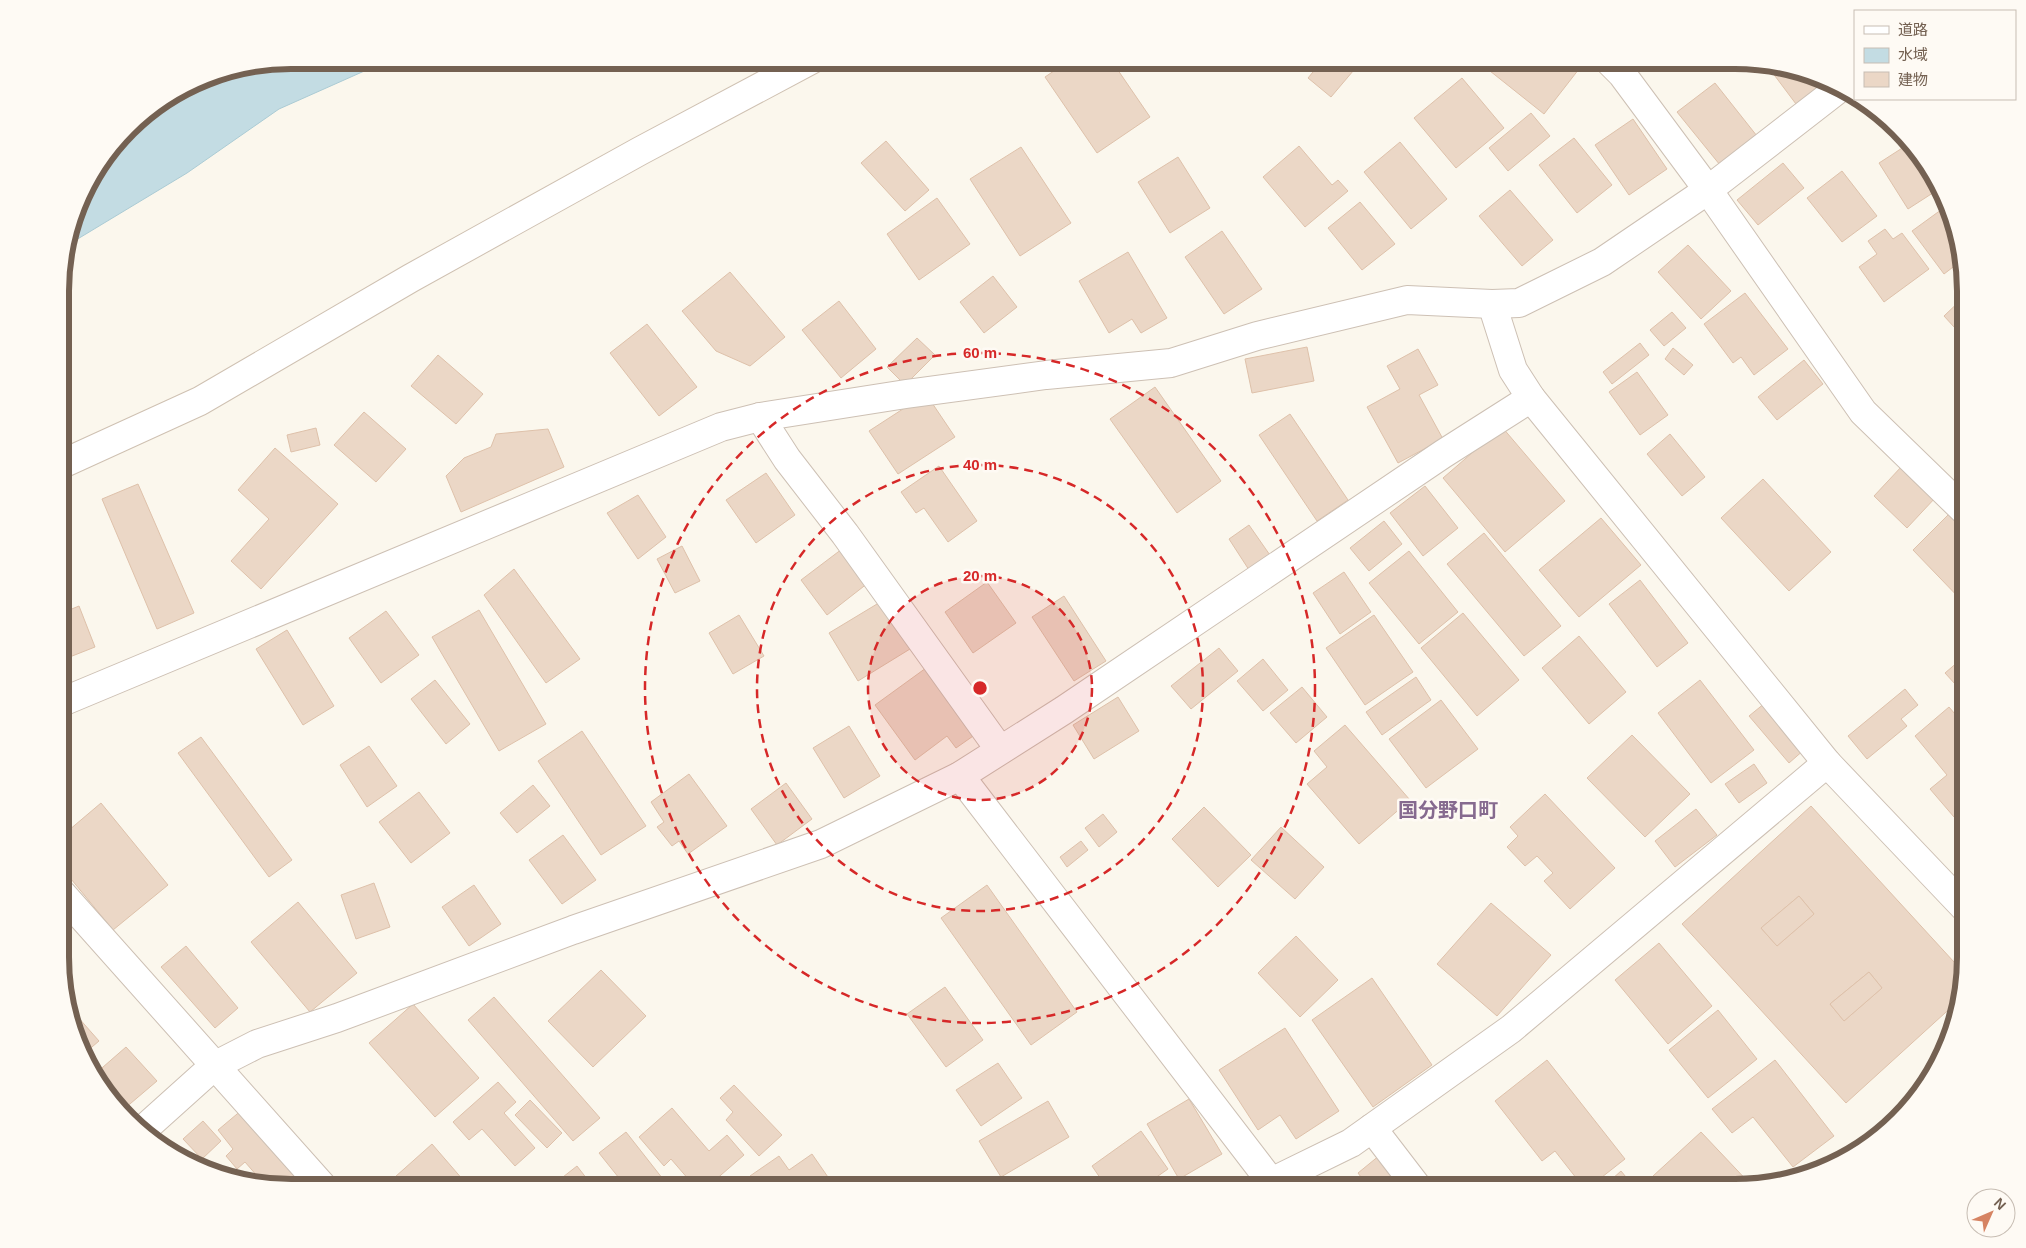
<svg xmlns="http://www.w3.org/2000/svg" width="2026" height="1248" viewBox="0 0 2026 1248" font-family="Arial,'Noto Sans JP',sans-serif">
	<rect width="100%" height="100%" fill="#fbf7ed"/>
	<path fill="#c3dce3" stroke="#abcbd4" d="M291,60h98l-110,49 -92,64 -121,73 18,-58 54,-71 65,-40z"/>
	<g fill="#ebd7c6" stroke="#dec1aa" fill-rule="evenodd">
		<path d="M1070,60h41l39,57 -53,36 -52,-76z"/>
		<path d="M1323,60h31l5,4 -28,33 -23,-19z"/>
		<path d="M1498,60h33l12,10 8,-10h35l-42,54 -54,-43z"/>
		<path d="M1766,64l29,4 37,15 -33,25z"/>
		<path d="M1462,78l42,50 -48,40 -42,-50z"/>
		<path d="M1715,83l42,53 -37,29 -43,-53z"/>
		<path d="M1531,113l19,23 -42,35 -19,-23z"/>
		<path d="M1633,119l34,50 -38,26 -34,-50z"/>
		<path d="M1574,138l38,47 -35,28 -38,-48z"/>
		<path d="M886,141l43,49 -24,21 -44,-48z"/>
		<path d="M1400,142l47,57 -36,30 -47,-57z"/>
		<path d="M1910,143l25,32 4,14 -31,20 -29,-46z"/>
		<path d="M1299,146l33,39 6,-5 10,11 -43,36 -42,-50z"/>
		<path d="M1021,147l50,76 -51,33 -50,-77z"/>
		<path d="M1178,157l32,51 -40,25 -32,-51z"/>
		<path d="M1783,163l21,25 -46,37 -21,-25z"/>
		<path d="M1842,171l35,45 -35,26 -35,-44z"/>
		<path d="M1510,190l43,50 -31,26 -43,-50z"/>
		<path d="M937,198l33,46 -51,36 -32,-46z"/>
		<path d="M1360,202l35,42 -33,26 -34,-42z"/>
		<path d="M1945,207l16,54 -17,13 -32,-43z"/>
		<path d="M1885,229l8,10 9,-6 27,36 -45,33 -25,-35 18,-13 -9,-13z"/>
		<path d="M1222,231l40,58 -38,25 -39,-57z"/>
		<path d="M1688,245l43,46 -30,28 -43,-47z"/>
		<path d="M1128,252l39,66 -26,15 -9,-14 -23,14 -30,-52z"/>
		<path d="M730,272l55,65 -35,29 -34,-15 -34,-40z"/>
		<path d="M993,276l24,31 -33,26 -24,-31z"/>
		<path d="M1745,293l43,56 -34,26 -13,-18 -8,6 -29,-39z"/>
		<path d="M1965,296v43l-21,-23z"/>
		<path d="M839,301l37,48 -35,29 -39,-48z"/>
		<path d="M1672,312l14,16 -22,18 -14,-16z"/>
		<path d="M647,324l50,63 -38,29 -49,-63z"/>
		<path d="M917,338l18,17 -30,30 -18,-18z"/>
		<path d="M1640,343l9,12 -37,29 -9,-12z"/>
		<path d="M1307,347l7,34 -62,12 -7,-34z"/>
		<path d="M1673,348l20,17 -9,10 -19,-16z"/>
		<path d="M1418,349l20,36 -19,10 24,44 -45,24 -31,-56 33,-18 -13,-23z"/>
		<path d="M438,355l45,39 -27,30 -45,-38z"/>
		<path d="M1804,360l19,24 -46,36 -19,-23z"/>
		<path d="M1637,372l31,43 -28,20 -31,-43z"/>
		<path d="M1155,387l66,94 -44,32 -67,-94z"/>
		<path d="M926,394l29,43 -57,37 -29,-43z"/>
		<path d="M364,412l42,37 -30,33 -42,-37z"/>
		<path d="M1290,414l58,86 -31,21 -58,-86z"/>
		<path d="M1502,427l63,74 -60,51 -62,-74z"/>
		<path d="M316,428l4,17 -29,7 -4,-17z"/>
		<path d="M548,429l16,38 -103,45 -15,-36 18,-18 27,-11 5,-13z"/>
		<path d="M1670,434l35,43 -23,19 -35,-42z"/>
		<path d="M275,448l63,56 -77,85 -30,-28 38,-42 -31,-29z"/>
		<path d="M939,466l38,55 -29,21 -24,-34 -8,5 -15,-21z"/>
		<path d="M1902,466l34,31 -29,31 -33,-32z"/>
		<path d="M766,473l29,42 -39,28 -30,-43z"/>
		<path d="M1763,479l68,73 -42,39 -68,-73z"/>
		<path d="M138,484l56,129 -37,16 -55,-130z"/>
		<path d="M1425,486l33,42 -35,28 -33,-43z"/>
		<path d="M638,495l28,42 -28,22 -31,-46z"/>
		<path d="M1952,511l13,14v79l-52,-54z"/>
		<path d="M1601,518l40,47 -62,52 -40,-47z"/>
		<path d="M1384,521l18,23 -33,27 -19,-23z"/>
		<path d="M1249,525l23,33 -21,15 -22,-34z"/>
		<path d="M1484,533l77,93 -37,30 -77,-92z"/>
		<path d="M682,546l18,35 -25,12 -18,-34z"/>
		<path d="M842,549l26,34 -41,32 -26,-35z"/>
		<path d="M1409,551l49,61 -39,32 -50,-61z"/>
		<path d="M514,569l66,90 -34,24 -62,-88z"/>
		<path d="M1344,572l27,40 -31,22 -27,-41z"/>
		<path d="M62,574l9,18 -9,4z"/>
		<path d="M1640,580l48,63 -31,24 -48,-63z"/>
		<path d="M987,582l29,41 -43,30 -28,-41z"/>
		<path d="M1064,596l42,65 -32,20 -42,-64z"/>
		<path d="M882,601l28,48 -52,32 -29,-48z"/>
		<path d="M79,606l16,41 -33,13v-47z"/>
		<path d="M479,610l67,114 -47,27 -67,-114z"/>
		<path d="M386,611l33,44 -38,28 -32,-45z"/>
		<path d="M1463,613l56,67 -42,36 -56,-68z"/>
		<path d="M739,615l25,41 -31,18 -24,-41z"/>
		<path d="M1374,615l39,57 -48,33 -39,-57z"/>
		<path d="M287,630l47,76 -31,19 -47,-76z"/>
		<path d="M1579,636l47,56 -37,32 -47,-56z"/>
		<path d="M1219,648l19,23 -47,38 -20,-23z"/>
		<path d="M1966,655v41l-21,-23z"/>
		<path d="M1263,659l25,31 -25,21 -26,-30z"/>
		<path d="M926,668l50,66 -20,14 -9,-12 -32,24 -40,-55z"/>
		<path d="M1416,677l15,23 -49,35 -16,-23z"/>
		<path d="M435,680l35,44 -24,20 -35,-45z"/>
		<path d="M1700,680l54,70 -43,33 -53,-70z"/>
		<path d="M1302,687l25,30 -31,26 -26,-30z"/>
		<path d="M1905,689l13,16 -17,14 6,7 -40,33 -19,-23z"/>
		<path d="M1118,697l21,34 -45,28 -21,-34z"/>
		<path d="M1441,700l37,49 -52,39 -37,-49z"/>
		<path d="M1765,703l40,46 -16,14 -40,-47z"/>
		<path d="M1949,707l17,20v80l-12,10 -24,-28 17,-14 -32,-39z"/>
		<path d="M1345,725l65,75 -51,44 -52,-60 20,-17 -13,-16z"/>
		<path d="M849,726l31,50 -36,22 -31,-50z"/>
		<path d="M582,731l64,95 -45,29 -63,-94z"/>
		<path d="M1632,735l58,59 -45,43 -58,-59z"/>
		<path d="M201,737l91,123 -23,17 -91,-124z"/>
		<path d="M369,746l28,40 -30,21 -27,-42z"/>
		<path d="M1754,764l13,19 -28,20 -14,-19z"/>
		<path d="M689,774l38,52 -39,28 -9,-13 -7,5 -15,-19 7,-5 -13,-20z"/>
		<path d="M786,783l26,36 -35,26 -26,-36z"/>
		<path d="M533,785l17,21 -33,27 -17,-20z"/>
		<path d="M419,792l31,41 -39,30 -32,-41z"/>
		<path d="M1545,794l70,74 -45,41 -26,-28 9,-8 -16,-17 -12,10 -18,-19 11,-11 -8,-9z"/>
		<path d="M101,803l67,82 -55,45 -51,-62v-32z"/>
		<path d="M1811,806l154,168 -9,29 -110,100 -164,-179zM1799,896l15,18 -37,32 -16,-18zM1869,972l13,16 -38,33 -14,-17z"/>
		<path d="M1204,807l47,48 -33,32 -46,-48z"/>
		<path d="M1696,809l21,26 -42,32 -20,-26z"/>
		<path d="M1103,814l14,18 -18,15 -14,-19z"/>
		<path d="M1281,827l43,40 -29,32 -44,-39z"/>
		<path d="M1966,832v10l-6,-6z"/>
		<path d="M563,835l33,45 -34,24 -33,-44z"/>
		<path d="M1081,841l7,9 -21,17 -7,-10z"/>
		<path d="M374,883l16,44 -34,12 -15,-44z"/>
		<path d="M474,885l27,39 -32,22 -27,-39z"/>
		<path d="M987,885l90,127 -46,33 -90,-127z"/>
		<path d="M1799,896l15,18 -37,32 -16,-18z"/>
		<path d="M298,902l59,71 -47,39 -59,-70z"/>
		<path d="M1491,903l60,52 -54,61 -60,-52z"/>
		<path d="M1296,936l42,44 -38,37 -42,-44z"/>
		<path d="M1659,943l53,63 -44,38 -53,-64z"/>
		<path d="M186,946l52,62 -23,20 -54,-61z"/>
		<path d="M601,970l45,46 -53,51 -45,-46z"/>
		<path d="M1869,972l13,16 -38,33 -14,-17z"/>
		<path d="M1372,978l60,87 -59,42 -61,-87z"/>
		<path d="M945,987l38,53 -37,27 -39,-53z"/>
		<path d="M494,997l106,121 -27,23 -105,-121z"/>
		<path d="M413,1004l66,74 -44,39 -66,-74z"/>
		<path d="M70,1008l29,33 -13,11z"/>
		<path d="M1718,1010l39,49 -49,39 -39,-48z"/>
		<path d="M1285,1028l54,83 -43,28 -16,-24 -22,15 -39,-60z"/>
		<path d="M126,1047l31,34 -33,28 -25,-24 -4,-11z"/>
		<path d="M1547,1060l78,99 -37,29h-4l-29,-37 -13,10 -47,-60z"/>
		<path d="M1775,1060l59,76 -41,31 -40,-50 -21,16 -20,-24z"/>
		<path d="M998,1063l24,35 -41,28 -25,-36z"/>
		<path d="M498,1082l18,20 -12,11 31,35 -20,18 -33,-37 -13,11 -16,-18z"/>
		<path d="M734,1085l48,50 -23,21 -33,-36 7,-8 -13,-14z"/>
		<path d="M1189,1099l33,55 -43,25 -32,-55z"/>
		<path d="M530,1100l32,33 -15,15 -32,-33z"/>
		<path d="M1048,1101l21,36 -68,40 -22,-36z"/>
		<path d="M672,1108l37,43 18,-16 17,20 -38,33h-10l-25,-29 -7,7 -25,-29z"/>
		<path d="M243,1109l61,70 -10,9 -29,-3 -20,-23 -8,7 -11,-13 7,-7 -15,-19z"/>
		<path d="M203,1121l18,20 -19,18 -19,-20z"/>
		<path d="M1141,1131l27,38 -27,19h-34l-15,-22z"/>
		<path d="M626,1132l44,56h-43l-28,-35z"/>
		<path d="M1701,1132l52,55 -89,1 -11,-12z"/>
		<path d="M432,1144l38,44h-81l-3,-3z"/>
		<path d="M186,1150l18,19 -27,-11z"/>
		<path d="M812,1154l18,26 -12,8h-31l-2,-4 -6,4h-21l-8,-12 29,-20 10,14z"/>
		<path d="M1380,1155l20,25 -11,8h-20l-11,-15z"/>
		<path d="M577,1166l17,22h-45z"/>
		<path d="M1621,1171l14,17h-33z"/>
	</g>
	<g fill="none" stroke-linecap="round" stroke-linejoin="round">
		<defs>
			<g id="street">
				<path d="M1608,60l14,14 86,116 155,222 102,99"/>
				<path d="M1492,304l21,66 18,28 296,365 139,146"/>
				<path d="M760,417l27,42 58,75 155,216"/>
				<path d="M62,702l659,-275 39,-10 146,-23 140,-19 125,-12 86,-27 150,-36 85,4 27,-1 83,-41 106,-72 133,-103"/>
				<path d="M960,776l312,407"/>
				<path d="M62,894l262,294"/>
				<path d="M145,1128l69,-62 43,-22 80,-26 236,-88 248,-86 139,-68 104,-66 379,-256 88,-56"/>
				<path d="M1372,1128l46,60"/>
				<path d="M1259,1188l92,-45 160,-114 316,-266"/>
			</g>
			<path id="secondary" d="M62,464l138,-63 211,-123 229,-127 171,-91"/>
		</defs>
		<use href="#street" stroke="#cdc0b4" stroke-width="30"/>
		<use href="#secondary" stroke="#cfc1b2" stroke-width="30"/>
		<use href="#street" stroke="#fff" stroke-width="28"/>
		<use href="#secondary" stroke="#fff" stroke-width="28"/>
	</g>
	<circle cx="980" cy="688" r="112" fill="#d62828" fill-opacity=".12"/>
	<g fill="none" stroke="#d62828" stroke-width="2.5" stroke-dasharray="9 6">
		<circle cx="980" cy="688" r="112"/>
		<circle cx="980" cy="688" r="223"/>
		<circle cx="980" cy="688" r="335"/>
	</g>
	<g text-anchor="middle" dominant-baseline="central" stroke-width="5" stroke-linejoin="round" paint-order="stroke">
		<g font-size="20" font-weight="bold" fill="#866a8f" stroke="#fefaf4">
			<text x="1448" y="810">国分野口町</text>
		</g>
	</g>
	<path d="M0 0H2026V1248H0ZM291 69H1735A222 222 0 0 1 1957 291V957A222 222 0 0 1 1735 1179H291A222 222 0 0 1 69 957V291A222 222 0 0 1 291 69Z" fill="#fefaf4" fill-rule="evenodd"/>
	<path fill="none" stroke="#746152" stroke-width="6" d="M291 69H1735A222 222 0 0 1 1957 291V957A222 222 0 0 1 1735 1179H291A222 222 0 0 1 69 957V291A222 222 0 0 1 291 69Z"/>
	<circle cx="980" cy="688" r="8" fill="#d62828" stroke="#fefaf4" stroke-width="2.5"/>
	<g font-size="15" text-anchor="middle" font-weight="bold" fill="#d62828" stroke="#fefaf4" stroke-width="5" stroke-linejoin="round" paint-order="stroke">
		<text x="980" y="358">60 m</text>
		<text x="980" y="470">40 m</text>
		<text x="980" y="581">20 m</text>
	</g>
	<rect x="1854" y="10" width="162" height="90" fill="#fefaf4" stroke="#c7bdb3"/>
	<rect x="1864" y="26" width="25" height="8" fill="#ffffff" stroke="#c7bdb3"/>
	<text x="1898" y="35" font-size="15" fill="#746152">道路</text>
	<rect x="1864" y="48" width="25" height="15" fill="#c3dce3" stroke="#c7bdb3"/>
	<text x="1898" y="60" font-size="15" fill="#746152">水域</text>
	<rect x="1864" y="72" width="25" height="15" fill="#ebd7c6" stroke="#c7bdb3"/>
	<text x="1898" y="85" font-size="15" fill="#746152">建物</text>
	<g transform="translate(1991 1213) rotate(45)"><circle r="24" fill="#fefaf4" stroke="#c7bdb3"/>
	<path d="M0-4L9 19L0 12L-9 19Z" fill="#d68362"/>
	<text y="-8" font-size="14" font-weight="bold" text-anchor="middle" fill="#746152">N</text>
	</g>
</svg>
